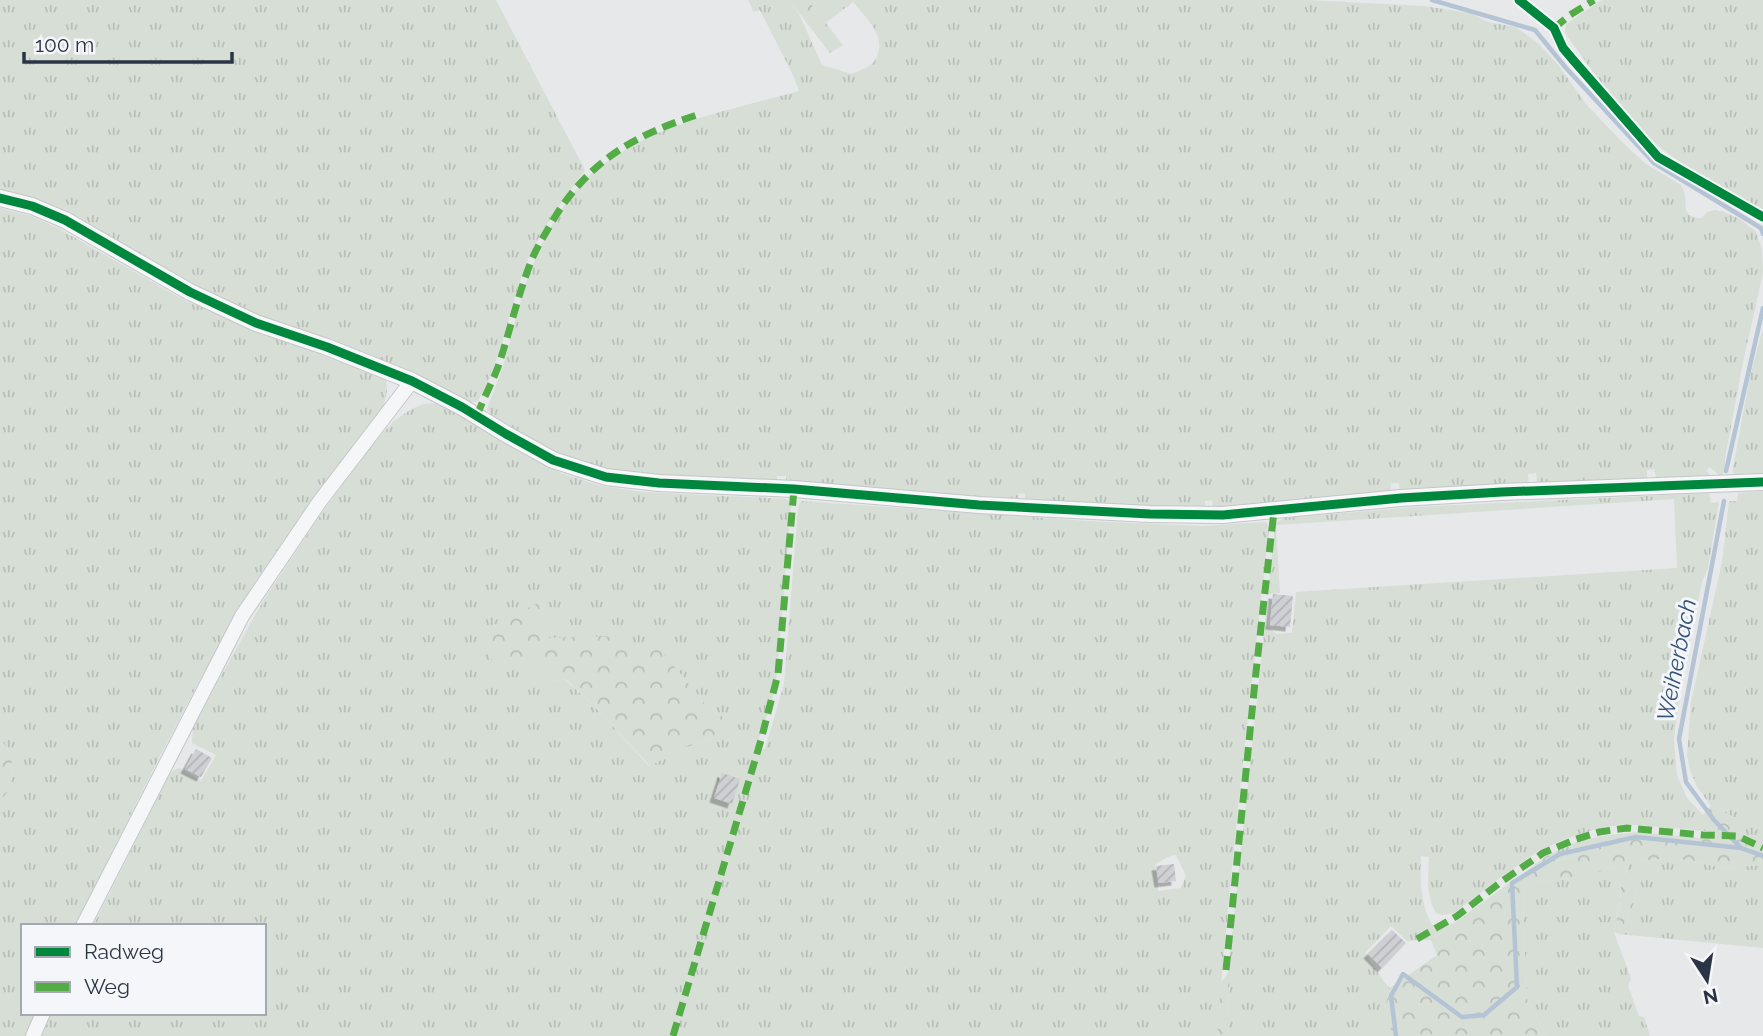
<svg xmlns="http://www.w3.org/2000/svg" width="1763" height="1036" viewBox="0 0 1763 1036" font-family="Raleway,sans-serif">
	<defs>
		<pattern id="grass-tufts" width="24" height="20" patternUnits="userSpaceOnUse" patternTransform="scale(1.75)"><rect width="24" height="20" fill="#d6ded6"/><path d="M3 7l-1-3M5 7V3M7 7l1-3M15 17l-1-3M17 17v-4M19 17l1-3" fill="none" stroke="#b8bfb9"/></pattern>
		<pattern id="forest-crowns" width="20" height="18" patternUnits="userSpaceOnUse" patternTransform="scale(1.75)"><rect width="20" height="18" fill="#d6ded6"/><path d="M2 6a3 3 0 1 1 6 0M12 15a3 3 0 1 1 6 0" fill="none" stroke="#b8bfb9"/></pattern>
		<pattern id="building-hatch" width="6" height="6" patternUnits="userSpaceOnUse" patternTransform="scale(1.75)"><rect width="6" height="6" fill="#ced0d3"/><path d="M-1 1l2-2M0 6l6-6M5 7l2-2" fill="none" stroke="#b1b3b6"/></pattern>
		<filter id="shadow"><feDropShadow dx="-4.5" dy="4.5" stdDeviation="0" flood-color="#0004"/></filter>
	</defs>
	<rect width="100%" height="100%" fill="#e6e8ea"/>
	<g fill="url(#grass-tufts)" fill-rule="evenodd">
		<path d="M0,0h496l89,170c-20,28 -42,56 -56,87 -20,47 -25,99 -51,144l-9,2 -44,-24 -60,-26 -128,-45 -76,-39 -23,-16 -54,-31 -40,-18 -44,-13z"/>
		<path d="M748,0h41l10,14 23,51 30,9c6,-3 16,-6 21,-11 18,-23 -6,-44 -20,-61l-27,21 -18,-23h497l119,6 45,7 19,9 28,5 23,17 20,22 27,38 37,39 23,21 35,21 4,9 1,16 3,5 6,3h6l6,-6 8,-2 9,2 16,7 16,13 6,17 1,24 -20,89 -18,96v10l-3,10 -12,-11 -4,3 6,8 -55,3 -3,-12 -7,1v11l-109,4 -2,-12 -8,1 1,12 -129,8 -1,-11h-8l-1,12 -177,15 -1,-10 -7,1v9l-180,-9v-7l-6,-1 -1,8 -232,-18v-7h-9v7l-75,-2 -101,-11 -42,-14 -64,-37 -8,-10c6,-16 13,-33 18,-50 10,-34 17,-70 31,-102 15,-34 38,-72 69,-94 56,-41 129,-54 194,-72l-6,-16 -33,-65 -6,2z"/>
		<path d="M1602,0h161v210c-42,-24 -92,-48 -126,-83 -28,-29 -48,-62 -72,-94l1,-9z"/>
		<path d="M0,208l31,8 27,12 128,73 88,36 104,38 8,5 1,10 -4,20 -73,92 -57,83 -51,91 -43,82 -84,168h-52v87h12l-9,23h-26v-235l11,-13 1,-32 -12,-18z"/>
		<path d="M1763,328v148l-29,1 -1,-9 17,-92z"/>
		<path d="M436,403l8,3 84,51 33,16 40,13 43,6 143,7 4,5 -14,171 -5,26 -17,49 10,-1 19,-65 14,-176 3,-7 287,20 114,5 63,-4 2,1 2,6c-19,169 -39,338 -52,507h-1176l10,-23h213v-87h-171l76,-151 4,-4 6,-3 22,13 15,-26 -24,-12 1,-15 21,-40 52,-92 60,-89 47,-63 21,-23 16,-11 13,-6zM538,603l5,15 2,20 114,10 47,57 21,15 -6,16 -38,12 -34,18 -53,-58 -31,-29 -15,3 -2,-17 -9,-2zM1176,855l10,21 -5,12 -23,3 -3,-27 15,-8z"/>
		<path d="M1763,491v361l-11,-5 -12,-27 -29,-14 -14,-19 -7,-17 -3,-14 4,-54 31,-140 7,-61h8l1,-8z"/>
		<path d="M1709,493l2,10 8,-1 -11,66 -6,14 -22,110 -6,47 3,36 10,23 16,17 3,16 -81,-7 -29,5 -31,10 -28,13 -36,25 -47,36 -12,2 -6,-2c-10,-16 -8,-37 -7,-56l-8,-1c-1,24 -1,47 11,69l10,1 12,-3 -23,17 -24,1 -16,-15 -26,27 19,29 6,6 -5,20 7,28h-165l3,-60 -2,-4 37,-348 11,10 16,-1 4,-41 381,-24 -3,-69 -398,26 4,68 -12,1 7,-69 2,-3 8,-4 130,-11z"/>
		<path d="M1608,835l-6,14 -45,12 -9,-6 30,-14z"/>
		<path d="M1668,858l26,3 28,7 41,-3v83l-144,-14 16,-33 3,-18 -12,-7 2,-14z"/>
		<path d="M1616,867l5,10 -1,23 -6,32 17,47 -3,7 11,30 5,1 6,19h-104l-20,-39 -3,-106 9,-8 47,-6z"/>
	</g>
	<g fill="url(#forest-crowns)">
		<path d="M789,0h19l35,45 -13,8z"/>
		<path d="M538,603l5,15 2,20 60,-2 54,12 47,57 21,15 2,9 -8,7 -38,12 -33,18 -54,-58 -30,-29 -17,3 -1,-17 -9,-2 -46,-2 -9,-12 8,-23z"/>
		<path d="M0,738l12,18 -1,32 -11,13z"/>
		<path d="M1711,806l29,14 12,27 11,5v13l-41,3 -28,-7 -26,-3 -40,4 -2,14 12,7 -3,18 -16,33 -5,-2c4,-21 12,-45 2,-65l-37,10 -47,6 -9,8 3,106 20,39h-154l-7,-28 5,-20 47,-33 -6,-15 117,-85 9,6 45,-12 6,-14 31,-3 68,7 -4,-24z"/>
		<path d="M1228,972l2,4 -3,60h-10l4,-54 4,-4z"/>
	</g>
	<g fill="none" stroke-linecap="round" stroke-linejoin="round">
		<g stroke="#b4c4d5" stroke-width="4.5">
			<path d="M1432,0l103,30 31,38 88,95 107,65 2,6"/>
			<path d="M1726,471l37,-163"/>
			<path d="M1724,501l-45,238 7,43 28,38 27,28"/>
			<path d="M1396,1036l-5,-40 12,-22 59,43 22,-2 33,-28 -5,-104 48,-29 76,-17 105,11 22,8"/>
		</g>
	</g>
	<g fill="url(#building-hatch)" filter="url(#shadow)">
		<path d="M1273,594l20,2 -3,31 -20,-2z"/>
		<path d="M196,749l16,9 -11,19 -16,-8z"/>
		<path d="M722,773l18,6 -8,25 -18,-6z"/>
		<path d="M1174,864l2,17 -17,2 -3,-17z"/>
		<path d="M1392,930l14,13 -24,25 -14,-14z"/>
	</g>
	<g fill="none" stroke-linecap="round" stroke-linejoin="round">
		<defs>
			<g id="tertiary">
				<path d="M83,926l159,-310 78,-115 92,-120"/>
				<path d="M33,1036l10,-23"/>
			</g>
			<path id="secondary" d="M0,198l32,8 33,14 125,72 66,31 71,24 85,34 50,26 44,27 47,26 53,17 53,6 135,6 185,16 171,9 73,1 178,-17 101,-6 261,-10"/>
		</defs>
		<use href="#tertiary" stroke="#c4c6c8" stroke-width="16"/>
		<use href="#secondary" stroke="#c4c6c8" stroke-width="18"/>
		<use href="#tertiary" stroke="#f5f6f7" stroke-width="14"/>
		<use href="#secondary" stroke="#f8f8f8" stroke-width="16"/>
		<g stroke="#54ac47" stroke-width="7" stroke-dasharray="14 7" stroke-linecap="butt">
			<path d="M1554,28l16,-13 24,-15"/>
			<path d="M477,416c6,-17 15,-33 21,-49 12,-36 20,-73 34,-108 6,-14 15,-28 23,-42 36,-58 82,-83 145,-103"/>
			<path d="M1417,939l40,-23 44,-34 42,-29 31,-13 25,-8 28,-4 76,7 35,1 25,12"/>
			<path d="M1226,970l30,-298 18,-161"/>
			<path d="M673,1036l88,-296 17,-66 16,-185"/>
		</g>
		<defs>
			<g id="cycleway">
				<path d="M1519,0l35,28 9,20 11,13 84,96 105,60"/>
				<path d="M0,198l32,8 33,14 125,72 66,31 71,24 85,34 50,26 44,27 47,26 53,17 53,6 135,6 185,16 171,9 73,1 178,-17 101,-6 261,-10"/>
			</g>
		</defs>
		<use href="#cycleway" stroke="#f4f6f9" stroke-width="13"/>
		<use href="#cycleway" stroke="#00873e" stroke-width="9"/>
	</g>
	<g text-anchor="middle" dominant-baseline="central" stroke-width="6" stroke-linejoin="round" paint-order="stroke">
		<g font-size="23" font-style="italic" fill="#34527a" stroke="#f4f6f9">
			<text transform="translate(1676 660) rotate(-79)">Weiherbach</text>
		</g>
	</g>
	<rect x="21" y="924" width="245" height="91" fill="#f4f6f9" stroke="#a4a8b1" stroke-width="2"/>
	<rect x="35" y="947" width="35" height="10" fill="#00873e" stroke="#a4a8b1" stroke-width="2"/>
	<text x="84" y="959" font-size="21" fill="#2b3445">Radweg</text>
	<rect x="35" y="982" width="35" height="10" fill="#54ac47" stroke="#a4a8b1" stroke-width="2"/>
	<text x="84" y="994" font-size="21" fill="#2b3445">Weg</text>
	<g transform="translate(1707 980) rotate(168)" stroke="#f4f6f9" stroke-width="5" paint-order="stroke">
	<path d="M0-5L12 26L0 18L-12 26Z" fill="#2b3445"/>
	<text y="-10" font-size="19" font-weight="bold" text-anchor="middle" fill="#2b3445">N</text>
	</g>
	<path d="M24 52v10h208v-10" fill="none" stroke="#2b3445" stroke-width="3.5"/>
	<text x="35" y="52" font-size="21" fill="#2b3445" stroke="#f4f6f9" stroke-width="5" paint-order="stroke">100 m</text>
</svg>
